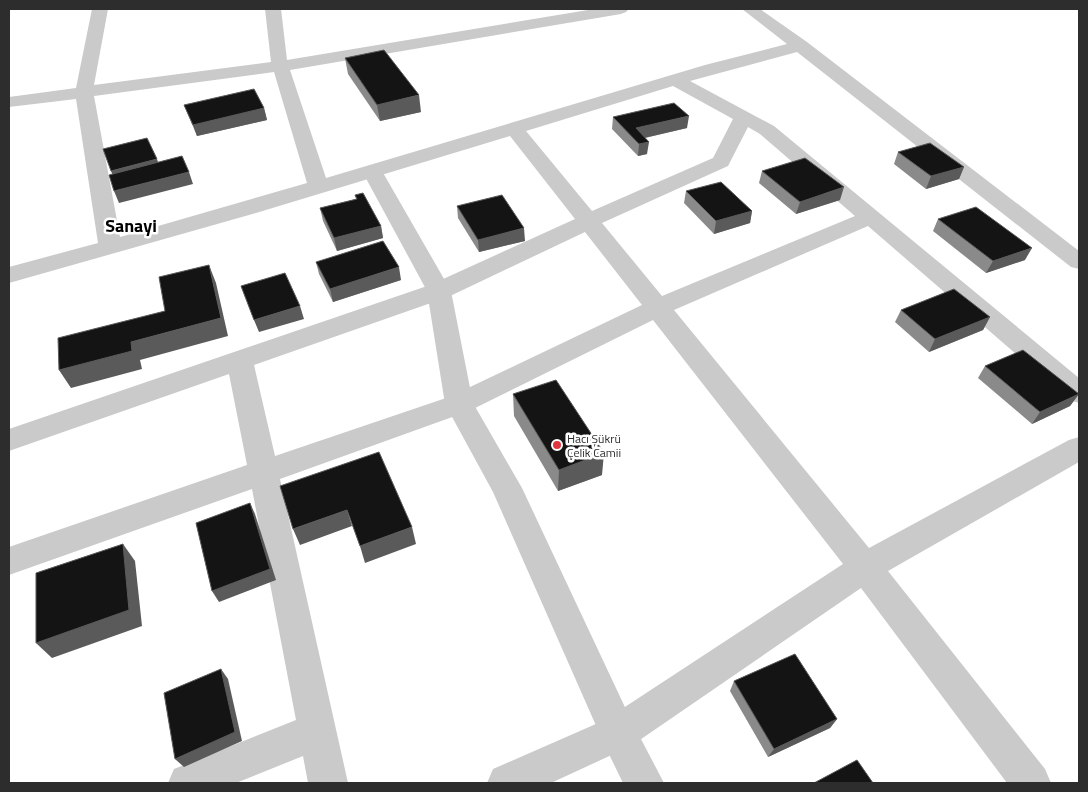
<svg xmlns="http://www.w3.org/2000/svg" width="1088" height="792" viewBox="0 0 1088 792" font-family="'Titillium Web',sans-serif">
	<rect width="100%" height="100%" fill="#fff"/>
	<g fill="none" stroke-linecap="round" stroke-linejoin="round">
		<path fill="#cacaca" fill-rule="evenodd" d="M92,9h16l-14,76 177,-23 -6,-53h16l6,51 307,-51h35l-3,3 -5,2 -331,56 36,108 379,-113 82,-21 -45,-35h18l47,33 272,209v18l-8,-2 -274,-215 -107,29 84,45 305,252v25l-10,-3 -201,-174 -194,84 195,238 200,-108 10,-3v25l-191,109 157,198 6,14h-44l-146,-195 -230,158 -80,37h-64l6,-14 112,-49 238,-156 -190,-244 -184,91 -189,68 68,304h-40l-5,-27 -67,27h-68l6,-14 122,-49 -44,-231 -243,86v-28l238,-82 -18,-91 -220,77v-22l421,-144 145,-66 -65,-83 -254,77 -247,70v-16l89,-24 -22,-144 -67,8v-10l67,-9zM274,72l33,111 -187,54 -26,-141zM673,86l60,33 -20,39 -121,53 -66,-80zM748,127l12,7 95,82 -193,80 -60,-73 126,-57zM585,232l57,73 -193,92 -174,59 -21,-91 194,-68z"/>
		<path fill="#cacaca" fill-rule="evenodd" d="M372,165l7,2 3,4 69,120 22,112 49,85 109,232 33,63h-41l-18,-37 -112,-254 -48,-88 -18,-113 -65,-120 3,-4z"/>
	</g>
	<g fill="#8a8a8a">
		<path d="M345,58l76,54 -41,9 -32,-47z"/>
		<path d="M184,105l80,3 3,12 -70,16z"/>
		<path d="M613,117l74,11 -42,10 2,16 -9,2 -26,-27z"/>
		<path d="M898,152l66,15 -5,12 -33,10 -32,-25z"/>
		<path d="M762,171l78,29 -44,14 -37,-31z"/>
		<path d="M686,191l66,20 -2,12 -36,11 -30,-31z"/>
		<path d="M355,195l26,31 2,12 -46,13 -14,-30 -3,-13 36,-9z"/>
		<path d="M457,206l68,35 -46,11 -21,-34z"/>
		<path d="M938,219l87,41 -39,13 -53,-42z"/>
		<path d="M316,262l85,18 -68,22 -14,-28z"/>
		<path d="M901,310l89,7 -7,13 -54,22 -34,-30z"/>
		<path d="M985,366l94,28 -9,12 -38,18 -54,-46z"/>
		<path d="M513,394l89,81 -44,16 -44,-75z"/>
		<path d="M734,681l103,38 -7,9 -62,29 -38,-66z"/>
	</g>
	<g fill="#5a5a5a">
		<path d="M419,95l2,17 -41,9 -3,-16z"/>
		<path d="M264,108l3,12 -70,16 -4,-11z"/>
		<path d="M689,116l-2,12 -52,12 1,-12z"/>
		<path d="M649,142l-2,12 -9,2 1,-12z"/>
		<path d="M157,159l4,12 -45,12 -5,-12z"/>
		<path d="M964,167l-5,12 -33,10 5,-13z"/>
		<path d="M189,172l4,12 -74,19 -5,-12z"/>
		<path d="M844,187l-4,13 -44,14 4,-12z"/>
		<path d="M752,211l-2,12 -36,11 2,-13z"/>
		<path d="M381,226l2,12 -46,13 -3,-13z"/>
		<path d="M524,228l1,13 -46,11 -1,-12z"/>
		<path d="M1032,248l-7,12 -39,13 7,-12z"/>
		<path d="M209,265l7,18 12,53 -88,24 2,9 -71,19 -12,-18 72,-28 90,-24z"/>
		<path d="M399,267l2,13 -68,22 -3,-13z"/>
		<path d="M300,306l4,13 -45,13 -5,-12z"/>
		<path d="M990,317l-7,13 -54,22 6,-13z"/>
		<path d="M1079,394l-9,12 -38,18 8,-12z"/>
		<path d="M604,453l-2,22 -44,16 1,-21z"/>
		<path d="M250,503l5,11 21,66 -57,22 -7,-11z"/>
		<path d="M347,510l5,16 -52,19 -7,-16z"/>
		<path d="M412,527l4,17 -51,19 -5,-17z"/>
		<path d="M123,544l12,17 7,65 -90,32 -16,-15z"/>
		<path d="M221,669l7,10 14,62 -58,26 -9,-8z"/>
		<path d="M837,719l-7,9 -62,29 6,-8z"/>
	</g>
	<g fill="#141414" stroke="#5a5a5a">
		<path d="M384,50l35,45 -42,10 -32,-47z"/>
		<path d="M254,89l10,19 -71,17 -9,-20z"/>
		<path d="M674,103l15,13 -53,12 13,14 -10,2 -26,-27z"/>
		<path d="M147,138l10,21 -46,12 -8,-22z"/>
		<path d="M930,143l34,24 -33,9 -33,-24z"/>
		<path d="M182,156l7,16 -75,19 -5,-16z"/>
		<path d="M805,158l39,29 -44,15 -38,-31z"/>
		<path d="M721,182l31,29 -36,10 -30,-30z"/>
		<path d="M363,193l18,33 -47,12 -14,-30 37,-9 -2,-4z"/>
		<path d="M502,195l22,33 -46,12 -21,-34z"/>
		<path d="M976,207l56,41 -39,13 -55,-42z"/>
		<path d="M383,241l16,26 -69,22 -14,-27z"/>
		<path d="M209,265l12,53 -90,24 1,9 -73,19 -1,-32 107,-27 -6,-34z"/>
		<path d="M285,273l15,33 -46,14 -13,-34z"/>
		<path d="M954,289l36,28 -55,22 -34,-29z"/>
		<path d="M1023,350l56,44 -39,18 -55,-46z"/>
		<path d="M556,380l48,73 -45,17 -46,-76z"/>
		<path d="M379,452l33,75 -52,19 -13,-36 -54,19 -13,-43z"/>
		<path d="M250,503l20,66 -58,22 -16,-68z"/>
		<path d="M123,544l6,66 -93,33v-70z"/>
		<path d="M795,654l42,65 -63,30 -40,-68z"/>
		<path d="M221,669l14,63 -60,27 -11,-66z"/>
		<path d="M857,760l16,23h-59z"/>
	</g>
	<circle fill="#de353e" stroke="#fff" stroke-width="2" cx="557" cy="445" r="5"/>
	<g text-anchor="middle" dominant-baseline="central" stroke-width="5" stroke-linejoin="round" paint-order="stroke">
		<g font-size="12" fill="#2d2d2d" stroke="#fff" text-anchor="start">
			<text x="567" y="438">Hacı Şükrü<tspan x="567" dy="14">Çelik Camii</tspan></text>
		</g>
		<g font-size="18" font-weight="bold" fill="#000" stroke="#fff">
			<text x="131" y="225">Sanayi</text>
		</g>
	</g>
	<rect width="1088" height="792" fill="none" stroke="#2d2d2d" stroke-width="20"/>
</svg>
